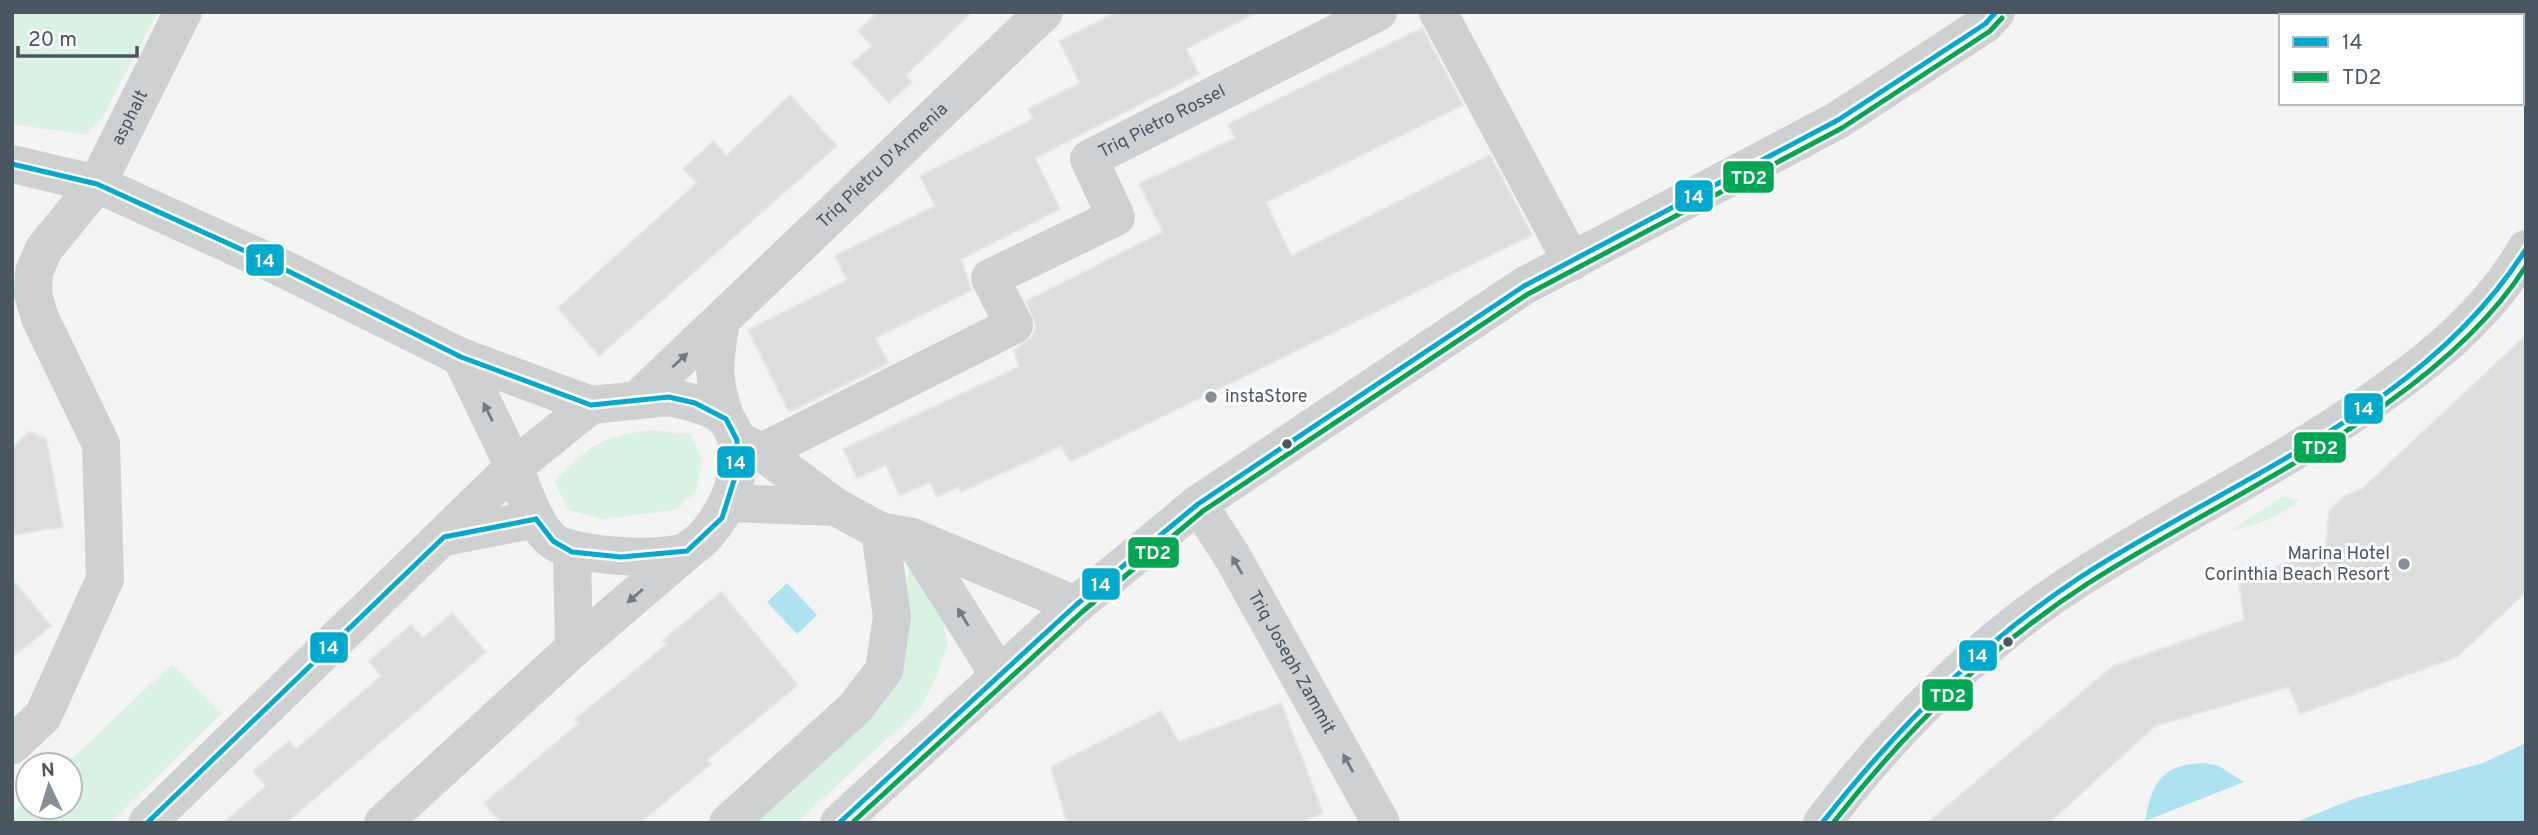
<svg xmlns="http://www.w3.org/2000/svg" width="2538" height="835" viewBox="0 0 2538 835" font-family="Overpass,sans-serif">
	<rect width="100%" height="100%" fill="#f4f4f4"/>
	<g fill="#d9f2e3">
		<path d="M12,12h146l-55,104 -17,19 -74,-11z"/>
		<path d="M649,430l42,4 11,27 -6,30 -20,19 -74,9 -34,-9 -13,-28c34,-36 44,-45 94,-52z"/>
		<path d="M2284,496l16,4c-22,17 -43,26 -70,31z"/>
		<path d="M908,565l31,40 9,39 -14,38 -14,27 -124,114h-54l163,-165z"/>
		<path d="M172,664l50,49 -112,110h-98v-9l16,-15v8h42v-42h-5z"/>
	</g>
	<g fill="#aee2f0">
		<path d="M787,583l30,32 -20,19 -30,-32z"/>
		<path d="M2526,743v80h-232l59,-24 130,-36z"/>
		<path d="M2204,763l15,3 25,16 -99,39c7,-39 17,-57 59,-58z"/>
	</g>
	<g fill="#ddddde" stroke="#e5e6e7" stroke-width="2">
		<path d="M878,12h94l-66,63 6,7 -23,21 -37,-40 20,-17 -14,-15z"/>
		<path d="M1117,12h140l-71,37 13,25 -164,84 25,51 -99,50 11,31 -97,48 13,25 -99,49 -41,-82 99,-50 -12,-24 100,-50 -15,-30 113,-57 -5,-10 52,-26 -21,-42z"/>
		<path d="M1422,28l41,77 -197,97 25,54 199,-101 42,80 -462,227 -9,-16 -100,46 -2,-5 -22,10 -7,-15 -30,14 -14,-31 -29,13 -14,-29 176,-82 -5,-17 18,-13 4,-10 -10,-26 137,-69 -24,-48 96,-46 -7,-14z"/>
		<path d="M790,95l47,51 -238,210 -41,-48 139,-125 -14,-14 31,-28 12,15z"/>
		<path d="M2526,335v257l-69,65 -157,57 -11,-27 -134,39 -106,97h-122l186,-157 131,-46 -5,-40 86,-31 4,-37 6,-7 9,-9 18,-7z"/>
		<path d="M29,432l17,6 17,89 -51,8v-87z"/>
		<path d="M12,579l39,47 -39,31z"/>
		<path d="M721,592l77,93 -91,75 4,4 -72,59h-138l-17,-20 95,-80 -4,-4 91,-74 -3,-5z"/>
		<path d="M452,613l34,39 -200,171h-63l43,-37 -13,-15 36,-30 7,8 85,-73 -12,-15 42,-36 12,13z"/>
		<path d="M1281,703l42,110 -24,10h-232l-16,-56 110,-56 18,31z"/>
	</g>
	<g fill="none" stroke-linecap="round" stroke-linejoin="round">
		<g stroke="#ced0d2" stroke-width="38">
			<path d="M1438,12l134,250"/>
			<path d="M2489,12l2,4"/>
			<path d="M2522,71l4,6"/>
			<path d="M12,164l85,20 183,83 181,90 130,48"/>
			<path d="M721,321c-7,42 -10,56 5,98"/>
			<path d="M669,397c17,4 47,9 58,24 29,37 -3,107 -39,129 -20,12 -115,7 -135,-9 -20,-16 -29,-51 -39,-74l77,-62z"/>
			<path id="s1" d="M638,399l406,-387"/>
			<path d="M744,443l18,9 74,55 44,24 32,6 164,68"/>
			<path id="s2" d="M762,452l252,-127 -24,-47 126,-61 -27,-58 289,-147"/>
			<path d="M727,503l109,4"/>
			<path id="s3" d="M1198,504l34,52 149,267"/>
			<path d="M444,537l92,-18"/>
			<path d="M912,537l87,138"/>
			<path d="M572,552l2,96"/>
			<path id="s4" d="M12,745l31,-29 62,-137 -4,-135 -61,-126 -7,-24 1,-22 10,-23 53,-65 86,-172"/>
			<path d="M147,823l367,-356 -53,-110"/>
			<path d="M383,823l191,-175 113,-97"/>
			<path d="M728,823l127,-115 29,-38 8,-53 -12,-86"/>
			<path d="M839,823l237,-218 122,-101 326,-218 314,-166 147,-96 11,-12"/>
			<path d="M1822,823c71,-94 161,-184 261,-247 94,-60 194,-109 286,-173 61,-42 120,-89 157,-154"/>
		</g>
		<defs>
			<g id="bus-1">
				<path d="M12,164l85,20 183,83 181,90 130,48 78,-8 26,6 31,16 11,21 -1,34 -14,44 -35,33 -66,6 -49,-5 -19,-11 -17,-22"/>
				<path d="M147,823l297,-286 92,-18"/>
				<path d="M839,823l237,-218 122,-101 326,-218 314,-166 147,-96 11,-12"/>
				<path d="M1822,823c75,-95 159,-181 260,-247 152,-98 344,-168 444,-327"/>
			</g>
			<g id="bus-2">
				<path d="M852,823l230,-211 121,-101 325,-217 314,-166 148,-97 12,-13"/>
				<path d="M1833,823c73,-93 155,-175 254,-239 139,-90 349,-176 439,-318"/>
			</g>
		</defs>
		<use href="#bus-1" stroke="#fff" stroke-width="10"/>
		<use href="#bus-2" stroke="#fff" stroke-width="10"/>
		<use href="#bus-1" stroke="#00a9ce" stroke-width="5"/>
		<use href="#bus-2" stroke="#00a651" stroke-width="5"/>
	</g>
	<defs><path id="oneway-solid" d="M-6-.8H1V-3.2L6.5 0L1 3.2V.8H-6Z" transform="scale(1.75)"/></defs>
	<g fill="#727b83">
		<use href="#oneway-solid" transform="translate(680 360) rotate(-43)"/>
		<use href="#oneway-solid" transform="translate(488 412) rotate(-116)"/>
		<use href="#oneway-solid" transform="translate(1237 565) rotate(-120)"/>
		<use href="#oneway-solid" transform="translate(635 596) rotate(139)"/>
		<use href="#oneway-solid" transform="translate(963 617) rotate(-122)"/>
		<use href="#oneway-solid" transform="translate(1348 763) rotate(-119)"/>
	</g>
	<g fill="#868d94" stroke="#fff" stroke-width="2.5">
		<circle cx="1211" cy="397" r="7"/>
		<circle cx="2404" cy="564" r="7"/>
	</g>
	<g fill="#4a5661" stroke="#fff" stroke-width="2.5">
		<circle cx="1287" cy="444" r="6"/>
		<circle cx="2008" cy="642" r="6"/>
	</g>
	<g text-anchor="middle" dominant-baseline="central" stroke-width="6" stroke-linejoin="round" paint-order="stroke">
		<g font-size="18" fill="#4a5661" stroke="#fff">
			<text stroke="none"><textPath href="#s4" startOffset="698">asphalt</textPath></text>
			<text stroke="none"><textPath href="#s2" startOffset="621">Triq Pietro Rossel</textPath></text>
			<text stroke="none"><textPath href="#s1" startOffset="338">Triq Pietru D'Armenia</textPath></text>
			<text stroke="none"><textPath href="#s3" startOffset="184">Triq Joseph Zammit</textPath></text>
		</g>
		<g font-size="18" fill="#4a5661" stroke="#fff" text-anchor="start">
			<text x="1225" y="397">instaStore</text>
			<text x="2390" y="554" text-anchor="end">Marina Hotel<tspan x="2390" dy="21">Corinthia Beach Resort</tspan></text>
		</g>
	</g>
	<g stroke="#fff" stroke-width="2.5">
		<rect x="1722" y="160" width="53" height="34" rx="7" fill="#00a651"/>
		<rect x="1674" y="179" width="40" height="34" rx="7" fill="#00a9ce"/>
		<rect x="245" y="243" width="40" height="34" rx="7" fill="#00a9ce"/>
		<rect x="2343" y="392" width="41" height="33" rx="7" fill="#00a9ce"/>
		<rect x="2293" y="431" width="54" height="33" rx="7" fill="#00a651"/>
		<rect x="716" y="445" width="40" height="34" rx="7" fill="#00a9ce"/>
		<rect x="1127" y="536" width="53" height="33" rx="7" fill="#00a651"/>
		<rect x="1081" y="567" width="40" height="34" rx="7" fill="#00a9ce"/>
		<rect x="309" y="631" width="40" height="33" rx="7" fill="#00a9ce"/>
		<rect x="1958" y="639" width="40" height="33" rx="7" fill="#00a9ce"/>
		<rect x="1921" y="678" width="53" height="34" rx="7" fill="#00a651"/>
	</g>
	<g font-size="19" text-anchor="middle" font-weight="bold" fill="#fff">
		<text x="1749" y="184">TD2</text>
		<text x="1694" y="203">14</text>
		<text x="265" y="267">14</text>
		<text x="2364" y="415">14</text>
		<text x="2320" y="454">TD2</text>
		<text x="736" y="469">14</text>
		<text x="1153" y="559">TD2</text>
		<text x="1101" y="591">14</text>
		<text x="329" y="654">14</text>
		<text x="1978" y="662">14</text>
		<text x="1948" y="702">TD2</text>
	</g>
	<rect width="2538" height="835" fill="none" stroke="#4a5661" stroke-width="28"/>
	<rect x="2279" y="14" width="245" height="91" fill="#ffffff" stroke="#b7bbc0" stroke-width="2"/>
	<rect x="2293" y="37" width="35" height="10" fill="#00a9ce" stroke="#b7bbc0" stroke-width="2"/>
	<text x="2342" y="49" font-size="21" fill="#4a5661">14</text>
	<rect x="2293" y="72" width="35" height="10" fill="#00a651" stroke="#b7bbc0" stroke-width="2"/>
	<text x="2342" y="84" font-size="21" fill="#4a5661">TD2</text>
	<g transform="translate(49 786) rotate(356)"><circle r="33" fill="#ffffff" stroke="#b7bbc0" stroke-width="2"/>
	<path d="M0-5L12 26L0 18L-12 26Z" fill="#868d94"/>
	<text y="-10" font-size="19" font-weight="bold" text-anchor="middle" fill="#4a5661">N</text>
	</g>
	<path d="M18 46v10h119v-10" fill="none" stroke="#4a5661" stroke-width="3.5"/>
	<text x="28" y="46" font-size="21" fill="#4a5661" stroke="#ffffff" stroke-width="5" paint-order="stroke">20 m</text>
</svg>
